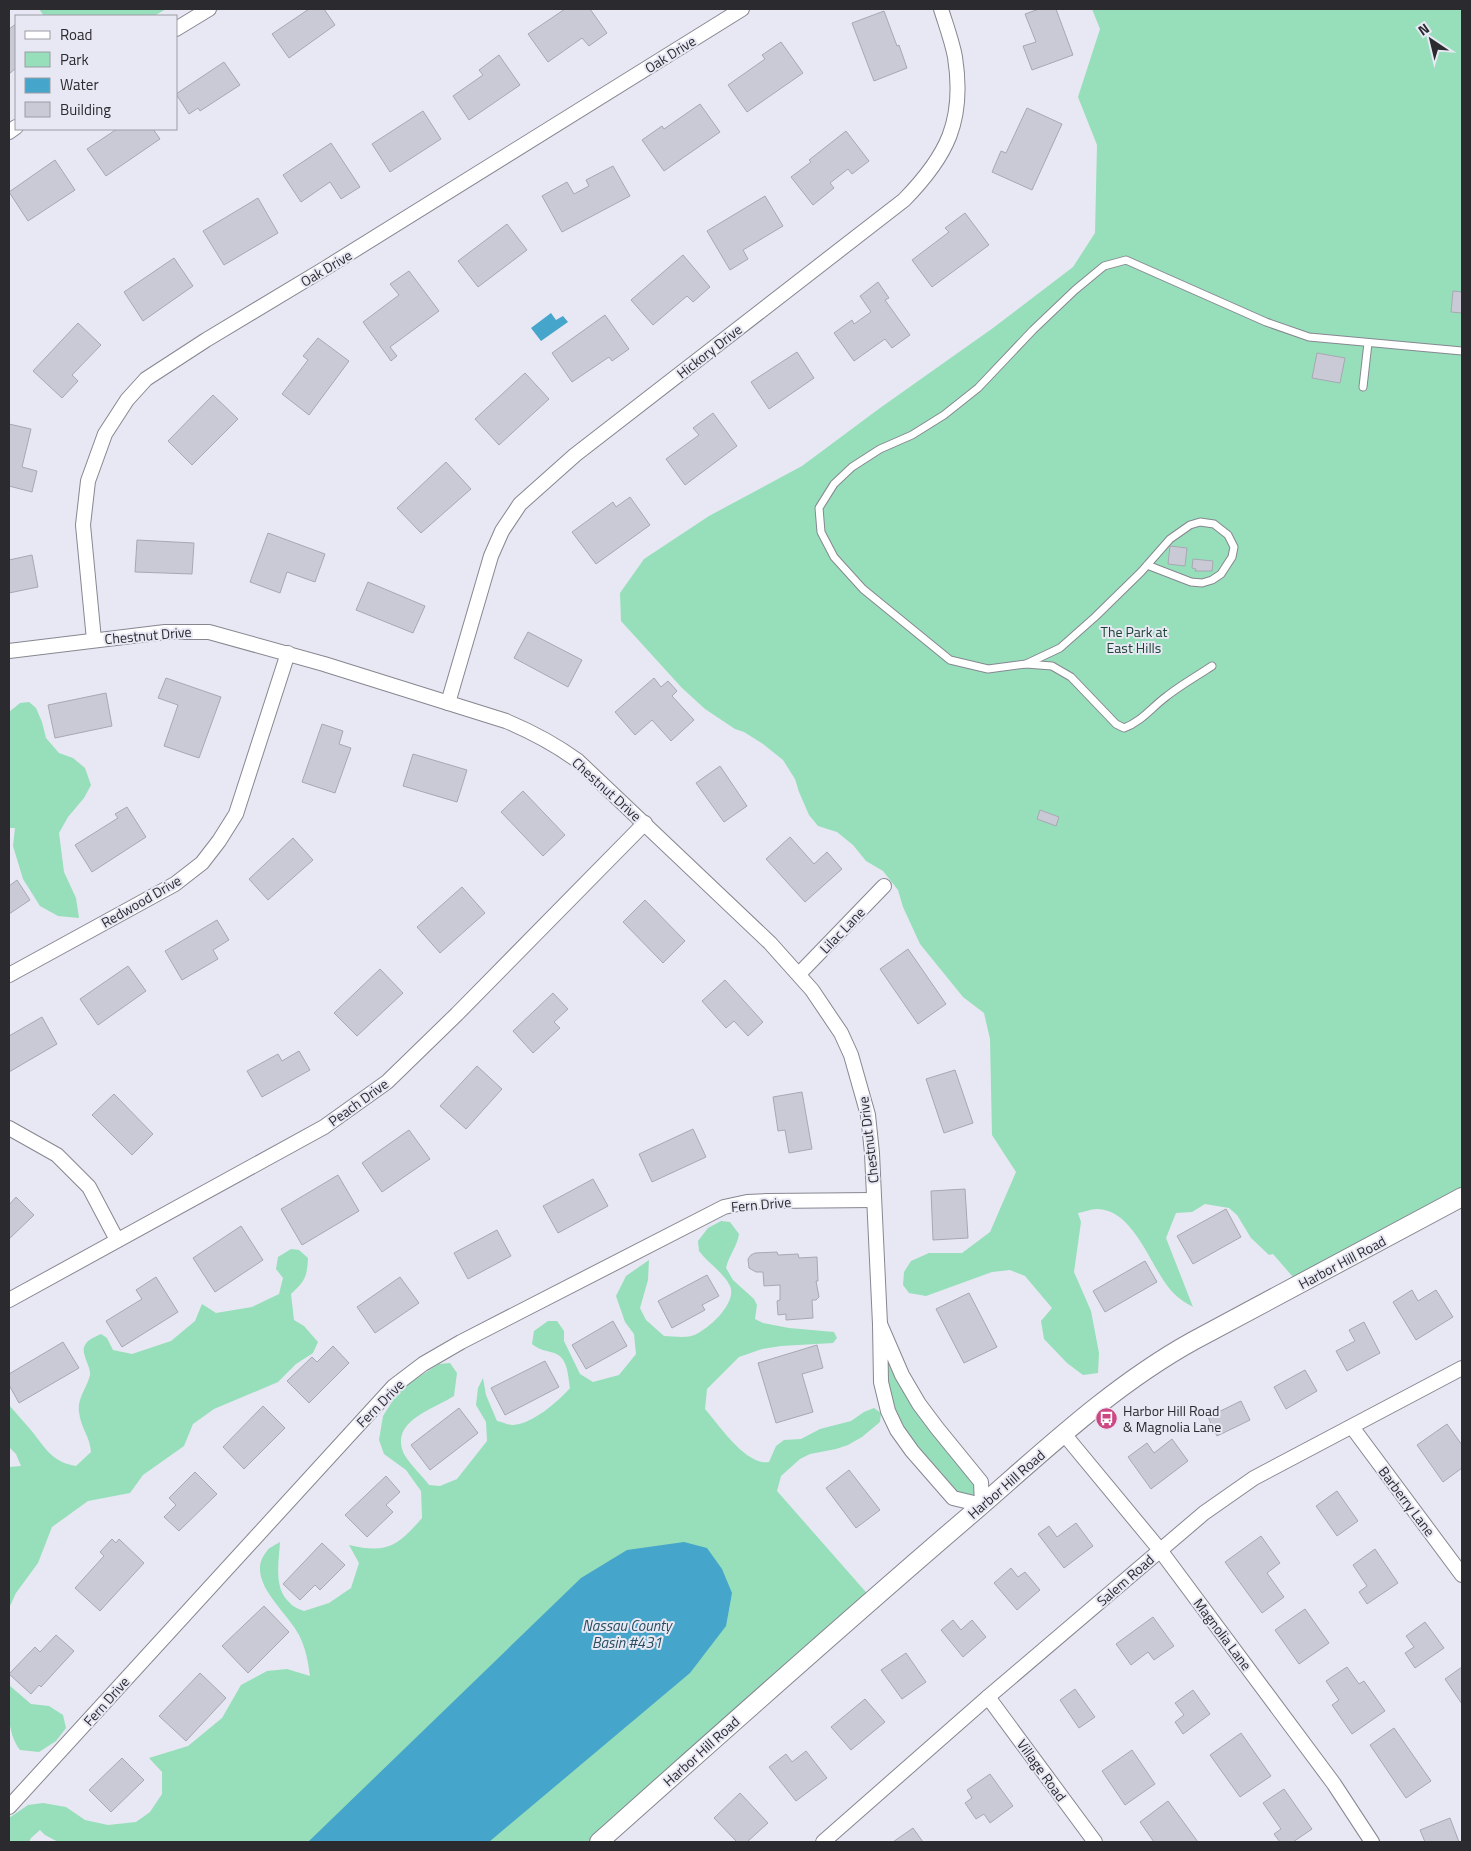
<svg xmlns="http://www.w3.org/2000/svg" width="1471" height="1851" viewBox="0 0 1471 1851" font-family="'Titillium Web',sans-serif">
	<rect width="100%" height="100%" fill="#e7e8f3"/>
	<g fill="#96dfba">
		<path d="M39,9h127l-12,7h-110z"/>
		<path d="M1092,9h370v1188l-163,87 -26,-30 -4,1 -18,-17 -14,-23 -8,-7 -24,-4 -13,8 -16,1 -10,25 27,69c-9,-5 -17,-10 -24,-19 -19,-23 -36,-79 -72,-79 -6,0 -13,3 -19,4l3,9 -7,50 17,39 8,42 -1,20 -15,2 -16,-12 -23,-24 -3,-18 11,-13 -27,-32 -15,-6 -18,2 -66,24 -17,-3 -6,-8 1,-13 7,-11 18,-8h33l28,-21 26,-60 -24,-37 -2,-96 -6,-26 -21,-16 -43,-53 -17,-37 -5,-17 -15,-19 -17,-10 -13,-16 -16,-13 -19,-6 -9,-11 -10,-23 -4,-13 -12,-19 -20,-16 -19,-12 -9,-3 -30,-20 -23,-21 -61,-67 -1,-28 24,-34 65,-43 93,-50 78,-58 113,-80 80,-61 22,-34 2,-88 -19,-48 22,-68z"/>
		<path d="M29,702l7,6 6,14 4,16 13,15 14,5 12,10 6,17 -7,13 -16,19 -9,16 5,39 12,26 3,20 -21,-2 -18,-10 -17,-27 -10,-33 2,-18h-6v-116l11,-9z"/>
		<path d="M721,1221l9,1 9,12c-2,13 -10,21 -13,34l7,12 21,19 3,6 -2,14 8,4 26,5 45,4 3,6 -4,5 -52,3 -19,3 -23,8 -32,32 -2,20c14,16 41,57 64,53l7,-16 8,-6 17,-1 19,-10 31,-8 13,-9 10,-4 7,5 -1,9 -18,15 -14,8 -12,4 -26,5 -10,5 -19,17 -4,15 95,108 -274,243h-540l-13,-7 -5,-5 -9,8 -2,4h-20v-24l19,-13 15,-2 23,4 19,13 23,5 28,-3 14,-10 12,-18v-22l-13,-14 39,-12 34,-28 19,-33 26,-14 20,-2 23,7c-2,-15 -4,-27 -11,-41 -12,-24 -56,-56 -32,-84 2,-4 9,-6 13,-9 -1,19 -7,47 10,61 3,4 9,6 14,8l25,-8 22,-15 8,-25 -10,-18c38,9 49,1 73,-27l-1,-27 -15,-21 -22,-16 -5,-14 4,-24 17,-27 39,-25 11,-1 7,10 -3,23c-20,13 -65,25 -50,58 6,11 18,21 25,31l11,1 17,-7 30,-38 -1,-19 -10,-17 2,-17 5,-10 3,17 11,26c5,1 11,4 16,4 19,-1 45,-23 57,-37 -2,-12 -2,-31 -16,-35 -9,-3 -15,-3 -22,-9l2,-13 14,-10h9l7,10v10l16,33 13,8 26,-7 17,-21 -2,-20 -9,-12 -9,-26 10,-20 23,-16 -1,20 -8,28 6,12 18,16c8,0 19,2 27,0 15,-4 47,-33 39,-50 -7,-14 -22,-23 -31,-35l-1,-10 10,-13z"/>
		<path d="M291,1249l8,1 9,8c-1,19 -3,23 -17,36l3,26 10,6 14,16 -5,11 -17,11 -18,18 -64,27 -21,15 -9,22 -41,29 -13,18 -42,8 -36,26 -14,36 -22,30 -7,15v-141l12,-1 -5,-12 -7,-7v-42c7,8 14,16 21,24 15,18 21,33 46,37l15,-14c-1,-16 -10,-23 -12,-40 -2,-14 8,-24 11,-37 1,-9 -10,-22 -5,-30 3,-6 10,-8 16,-11l6,4 6,12 19,4 39,-13 24,-20 7,-17 14,9 36,-6 27,-13 4,-16 -7,-9 2,-12z"/>
		<path d="M890,1350l91,132 1,23 -29,-7 -56,-68 -17,-79z"/>
		<path d="M9,1685l22,19 18,2 14,9 3,13 -10,13 -17,11 -19,-2c-14,-19 -11,-42 -11,-65z"/>
	</g>
	<g fill="#46a5cb">
		<path d="M551,313l5,7 7,-4 5,6 -27,19 -10,-13z"/>
		<path d="M684,1542l23,6 15,21 10,24 -6,33 -36,47 -201,169h-181l273,-264 46,-28z"/>
	</g>
	<g fill="#c9cad5" stroke="#a8a8b3">
		<path d="M309,9h15l11,16 -46,33 -17,-24z"/>
		<path d="M565,9h25l17,24 -18,13 -7,-8 -34,24 -20,-28z"/>
		<path d="M1039,9h17l17,46 -41,15 -9,-24 13,-4 -11,-28z"/>
		<path d="M884,11l13,35 2,-1 8,23 -33,13 -22,-58z"/>
		<path d="M16,24v44l-7,6v-45z"/>
		<path d="M781,42l22,31 -56,39 -19,-27 37,-26 -3,-4z"/>
		<path d="M499,55l21,30 -51,35 -16,-24 30,-21 -4,-5z"/>
		<path d="M224,62l16,23 -40,26 -2,-3 -9,6 -13,-20z"/>
		<path d="M700,104l20,28 -56,39 -22,-31 20,-14 2,3z"/>
		<path d="M1027,108l35,16 -30,66 -40,-18 9,-21 5,2z"/>
		<path d="M423,111l18,28 -51,33 -18,-28z"/>
		<path d="M117,129h36l7,10 -54,37 -19,-27z"/>
		<path d="M846,131l23,30 -17,13 -4,-5 -18,14 4,5 -21,17 -22,-28 20,-15 -2,-2z"/>
		<path d="M331,143l29,44 -19,12 -11,-17 -29,20 -18,-27z"/>
		<path d="M55,160l20,30 -47,31 -19,-29z"/>
		<path d="M613,166l17,30 -68,36 -20,-36 25,-14 7,12 15,-8 -3,-6z"/>
		<path d="M765,196l18,30 -40,24 5,9 -18,11 -23,-39z"/>
		<path d="M258,198l20,35 -54,32 -21,-34z"/>
		<path d="M965,213l24,32 -57,42 -20,-27 37,-28 -4,-4z"/>
		<path d="M507,224l20,26 -49,37 -20,-26z"/>
		<path d="M683,255l27,32 -17,15 -6,-6 -34,29 -22,-25z"/>
		<path d="M174,258l19,28 -50,35 -19,-29z"/>
		<path d="M409,271l30,40 -49,36 7,9 -6,5 -28,-39 36,-27 -9,-11z"/>
		<path d="M878,282l11,16 -4,2 25,35 -18,13 -7,-9 -31,22 -20,-28 18,-13 2,4 17,-12 -11,-16z"/>
		<path d="M1453,291l9,1v21l-11,-1z"/>
		<path d="M605,315l24,34 -17,12 -3,-4 -37,25 -20,-29z"/>
		<path d="M78,323l23,22 -29,30 6,6 -16,17 -29,-27z"/>
		<path d="M318,338l31,23 -40,54 -27,-21 26,-34 -5,-4z"/>
		<path d="M797,352l17,26 -45,31 -18,-27z"/>
		<path d="M1317,353l28,5 -5,25 -28,-5z"/>
		<path d="M525,373l24,26 -50,46 -24,-26z"/>
		<path d="M213,395l25,24 -46,46 -24,-24z"/>
		<path d="M713,413l24,33 -52,39 -19,-26 33,-24 -6,-7z"/>
		<path d="M9,424l22,5 -9,38 15,4 -5,21 -23,-6z"/>
		<path d="M446,462l25,27 -50,44 -24,-25z"/>
		<path d="M630,497l20,28 -54,39 -24,-32 41,-30 3,5z"/>
		<path d="M268,533l57,21 -10,28 -28,-10 -7,21 -30,-11z"/>
		<path d="M137,540l57,3 -2,31 -57,-2z"/>
		<path d="M1170,546l17,2 -2,18 -17,-2z"/>
		<path d="M32,555l6,32 -29,6v-33z"/>
		<path d="M1193,559l20,2 -1,10h-17l1,-2 -4,-1z"/>
		<path d="M368,582l57,24 -12,27 -57,-23z"/>
		<path d="M528,632l54,28 -14,27 -54,-29z"/>
		<path d="M166,678l55,19 -22,61 -35,-12 14,-41 -20,-7z"/>
		<path d="M654,678l7,9 7,-6 9,10 -5,5 22,24 -23,21 -19,-21 -17,15 -20,-23z"/>
		<path d="M106,693l6,33 -57,12 -7,-33z"/>
		<path d="M322,724l21,7 -4,13 12,4 -16,45 -33,-11z"/>
		<path d="M413,754l54,16 -10,32 -54,-16z"/>
		<path d="M720,766l27,40 -23,16 -28,-39z"/>
		<path d="M523,791l42,44 -22,21 -42,-44z"/>
		<path d="M127,807l19,30 -54,35 -17,-27 43,-27 -3,-4z"/>
		<path d="M1040,810l19,7 -3,9 -19,-7z"/>
		<path d="M790,837l24,27 13,-12 15,17 -37,33 -39,-43z"/>
		<path d="M293,838l20,22 -45,40 -19,-21z"/>
		<path d="M17,880l13,20 -21,14v-28z"/>
		<path d="M462,887l23,26 -45,40 -23,-26z"/>
		<path d="M645,900l40,41 -22,22 -40,-41z"/>
		<path d="M217,920l12,20 -16,10 5,9 -36,21 -17,-29z"/>
		<path d="M908,949l38,55 -28,20 -38,-55z"/>
		<path d="M128,966l18,25 -48,34 -18,-26z"/>
		<path d="M380,969l23,24 -46,43 -23,-23z"/>
		<path d="M725,980l38,42 -15,14 -14,-15 -8,7 -24,-27z"/>
		<path d="M553,993l15,16 -14,13 6,6 -27,25 -20,-22z"/>
		<path d="M42,1017l15,27 -48,28v-36z"/>
		<path d="M299,1051l11,19 -48,27 -15,-26 31,-17 4,7z"/>
		<path d="M477,1066l25,23 -36,40 -26,-23z"/>
		<path d="M955,1070l18,53 -29,10 -18,-54z"/>
		<path d="M802,1092l10,57 -23,4 -4,-23 -7,1 -5,-34z"/>
		<path d="M114,1094l39,40 -21,21 -40,-40z"/>
		<path d="M693,1129l13,28 -54,25 -13,-28z"/>
		<path d="M409,1130l21,29 -48,33 -20,-29z"/>
		<path d="M338,1175l21,36 -57,34 -21,-36z"/>
		<path d="M593,1179l15,27 -50,27 -15,-27z"/>
		<path d="M965,1189l3,49 -35,2 -2,-49z"/>
		<path d="M16,1197l18,18 -25,24v-34z"/>
		<path d="M1226,1209l15,28 -48,27 -16,-28z"/>
		<path d="M241,1226l22,34 -48,32 -22,-34z"/>
		<path d="M497,1230l14,26 -43,23 -14,-26z"/>
		<path d="M777,1252l1,3 20,-1 1,4 18,-1 1,24h-2l3,16 -3,3h-4l1,18 -27,2v-6l-8,1 -1,-14 3,-1v-15l-16,1 -1,-14h-7l-7,-4 -1,-9 3,-4 4,-2z"/>
		<path d="M1145,1261l12,21 -52,30 -12,-21z"/>
		<path d="M707,1275l12,21 -17,9 3,5 -33,18 -14,-27z"/>
		<path d="M156,1277l22,35 -56,35 -16,-26 36,-22 -6,-9z"/>
		<path d="M400,1277l19,26 -44,30 -18,-26z"/>
		<path d="M1412,1290l6,11 18,-11 17,27 -37,23 -23,-38z"/>
		<path d="M969,1293l28,54 -33,16 -28,-54z"/>
		<path d="M613,1321l14,25 -41,23 -14,-24z"/>
		<path d="M1364,1322l16,31 -33,18 -11,-20 19,-10 -6,-11z"/>
		<path d="M63,1342l16,26 -60,35 -10,-18v-11z"/>
		<path d="M817,1345l6,23 -21,6 11,38 -37,11 -18,-60z"/>
		<path d="M333,1346l16,17 -40,40 -22,-22 25,-24 5,5z"/>
		<path d="M545,1361l14,26 -54,28 -14,-27z"/>
		<path d="M1305,1370l12,21 -31,18 -12,-22z"/>
		<path d="M1241,1401l9,19 -33,16 -9,-19z"/>
		<path d="M263,1406l22,22 -41,41 -21,-22z"/>
		<path d="M459,1408l19,25 -48,37 -19,-25z"/>
		<path d="M1447,1424l15,21v23l-19,14 -26,-37z"/>
		<path d="M1172,1439l16,22 -37,28 -23,-32 19,-14 7,10z"/>
		<path d="M849,1470l31,40 -24,18 -30,-40z"/>
		<path d="M195,1472l22,22 -38,37 -15,-14 12,-12 -7,-7z"/>
		<path d="M386,1476l14,16 -14,13 7,7 -26,25 -22,-22z"/>
		<path d="M1337,1491l21,30 -21,15 -21,-30z"/>
		<path d="M1076,1523l17,23 -29,22 -26,-34 11,-8 8,11z"/>
		<path d="M1261,1536l19,27 -13,10 17,24 -22,16 -37,-51z"/>
		<path d="M112,1539l4,4 3,-4 25,24 -44,48 -25,-23 29,-32 -4,-4z"/>
		<path d="M322,1543l23,22 -25,25 -5,-5 -15,15 -17,-16z"/>
		<path d="M1375,1549l23,34 -31,21 -8,-12 8,-6 -14,-21z"/>
		<path d="M1011,1568l7,9 7,-5 15,18 -23,20 -23,-27z"/>
		<path d="M264,1606l25,26 -41,41 -26,-27z"/>
		<path d="M1305,1609l24,34 -30,21 -24,-34z"/>
		<path d="M1153,1617l21,29 -20,14 -6,-8 -17,13 -15,-21z"/>
		<path d="M953,1620l8,10 11,-10 14,17 -23,20 -22,-27z"/>
		<path d="M1425,1622l19,26 -29,20 -10,-15 9,-6 -8,-11z"/>
		<path d="M56,1635l18,16 -33,36 -2,-2 -8,9 -22,-20 26,-27 5,5z"/>
		<path d="M906,1653l20,29 -24,17 -21,-29z"/>
		<path d="M1347,1667l12,17 5,-3 21,30 -33,23 -20,-29 7,-5 -13,-19z"/>
		<path d="M1462,1667v37l-17,-25z"/>
		<path d="M200,1673l26,25 -40,43 -27,-25z"/>
		<path d="M1075,1689l20,28 -16,11 -19,-28z"/>
		<path d="M1193,1690l17,24 -27,20 -8,-12 9,-7 -9,-12z"/>
		<path d="M865,1699l20,23 -34,28 -20,-23z"/>
		<path d="M1394,1728l37,53 -25,17 -36,-53z"/>
		<path d="M1241,1733l30,43 -31,21 -30,-42z"/>
		<path d="M1132,1750l23,34 -30,21 -23,-34z"/>
		<path d="M806,1751l21,27 -31,23 -27,-34 17,-13 6,8z"/>
		<path d="M122,1758l22,22 -33,32 -22,-22z"/>
		<path d="M990,1774l23,32 -23,17 -6,-9 -8,5 -11,-16 7,-5 -5,-8z"/>
		<path d="M1284,1789l28,40 -19,13h-13l-6,-8 7,-5 -18,-26z"/>
		<path d="M740,1793l28,30 -21,19h-10l-23,-24z"/>
		<path d="M1168,1801l30,41h-44l-14,-20z"/>
		<path d="M1450,1818l9,24h-34l-5,-12z"/>
		<path d="M913,1828l10,14h-30z"/>
	</g>
	<g fill="none" stroke-linecap="round" stroke-linejoin="round">
		<defs>
			<g id="service">
				<path d="M1363,387l5,-44"/>
				<path d="M1147,565l44,17 11,1 10,-3 9,-6 11,-17 2,-10 -6,-12 -14,-11 -14,-2 -10,3 -20,14 -29,33 -46,45 -35,31 -34,16 -38,5 -38,-9 -87,-71 -29,-32 -13,-25 -2,-24 15,-24 18,-17 28,-18 32,-14 32,-20 34,-27 55,-58 42,-40 29,-24 22,-6 140,62 43,15 153,14"/>
				<path d="M1026,664l26,2 19,11 45,47 8,4c17,-6 28,-21 43,-32 14,-11 30,-20 45,-30"/>
			</g>
			<g id="minor">
				<path d="M176,29l33,-20"/>
				<path d="M9,132l7,-5"/>
				<path d="M94,640l-11,-115 5,-44 17,-47 22,-34 19,-21 60,-39 118,-71 418,-260"/>
				<path d="M9,651l156,-19h44l115,32 182,57c26,11 49,23 72,40l192,182 42,47 29,43 10,22 17,60 4,38 8,171"/>
				<path d="M448,703l43,-147 11,-25 18,-27 55,-49 329,-255c43,-44 61,-79 51,-143 -3,-16 -9,-32 -14,-48"/>
				<path d="M799,974l85,-88"/>
				<path d="M9,975l166,-91 27,-21 17,-22 17,-27 52,-161"/>
				<path d="M9,1128l48,27 32,32 28,53"/>
				<path d="M9,1300l315,-173 63,-45 70,-68 188,-191"/>
				<path d="M880,1324l22,51 17,29 18,24 44,54 1,23 -29,-7 -41,-47 -15,-21 -9,-19 -7,-29z"/>
				<path d="M1352,1427l110,148"/>
				<path d="M1064,1434l96,116 174,234 38,58"/>
				<path d="M988,1697l107,145"/>
				<path d="M9,1807l385,-421 29,-22 38,-22 263,-135 23,-5 20,-1 107,-1"/>
				<path d="M823,1842l165,-145 216,-184 50,-35 208,-110"/>
			</g>
			<path id="tertiary" d="M599,1842c122,-109 245,-219 370,-326 72,-62 141,-129 224,-175l269,-144"/>
		</defs>
		<use href="#service" stroke="#868791" stroke-width="9"/>
		<use href="#minor" stroke="#868791" stroke-width="16"/>
		<use href="#tertiary" stroke="#868791" stroke-width="20"/>
		<use href="#service" stroke="#fff" stroke-width="7"/>
		<use href="#minor" stroke="#fff" stroke-width="14"/>
		<use href="#tertiary" stroke="#fff" stroke-width="18"/>
	</g>
	<defs>
		<symbol id="bus-disc" viewBox="-11 -11 22 22"><circle r="9.5" fill="#ce4683" stroke="#e7e8f3"/><path d="M-5-6H5V4H4V6H2V4H-2V6H-4V4H-5ZM-3.5-4V0h7V-4ZM-3.5 1.2v1.5H-2V1.2ZM2 1.2v1.5H3.5V1.2Z" fill="#fff"/></symbol>
	</defs>
	<g fill-rule="evenodd">
		<use href="#bus-disc" x="1094" y="1406" width="25" height="25"/>
	</g>
	<g text-anchor="middle" dominant-baseline="central" stroke-width="4" stroke-linejoin="round" paint-order="stroke">
		<g font-size="14" fill="#2a2a2f" stroke="#e7e8f3">
			<text transform="translate(670 54) rotate(-32)">Oak Drive</text>
			<text transform="translate(326 268) rotate(-31)">Oak Drive</text>
			<text transform="translate(709 351) rotate(-38)">Hickory Drive</text>
			<text transform="translate(148 635) rotate(-5)">Chestnut Drive</text>
			<text transform="translate(607 789) rotate(42)">Chestnut Drive</text>
			<text transform="translate(141 901) rotate(-30)">Redwood Drive</text>
			<text transform="translate(842 930) rotate(-46)">Lilac Lane</text>
			<text transform="translate(358 1102) rotate(-36)">Peach Drive</text>
			<text transform="translate(868 1140) rotate(-97)">Chestnut Drive</text>
			<text transform="translate(761 1204) rotate(-5)">Fern Drive</text>
			<text transform="translate(1342 1262) rotate(-28)">Harbor Hill Road</text>
			<text transform="translate(380 1403) rotate(-45)">Fern Drive</text>
			<text transform="translate(1006 1484) rotate(-41)">Harbor Hill Road</text>
			<text transform="translate(1407 1501) rotate(53)">Barberry Lane</text>
			<text transform="translate(1125 1580) rotate(-41)">Salem Road</text>
			<text transform="translate(1223 1634) rotate(53)">Magnolia Lane</text>
			<text transform="translate(106 1701) rotate(-48)">Fern Drive</text>
			<text transform="translate(701 1751) rotate(-42)">Harbor Hill Road</text>
			<text transform="translate(1042 1770) rotate(54)">Village Road</text>
		</g>
		<g font-size="14" fill="#1e4433" stroke="#e7e8f3">
			<text x="1134" y="631">The Park at<tspan x="1134" dy="16">East Hills</tspan></text>
		</g>
		<g font-size="14" fill="#2a2a2f" stroke="#e7e8f3" text-anchor="start">
			<text x="1123" y="1410">Harbor Hill Road<tspan x="1123" dy="16">&amp; Magnolia Lane</tspan></text>
		</g>
		<g font-size="15" font-style="italic" fill="#274f61" stroke="#e7e8f3">
			<text x="627" y="1625">Nassau County<tspan x="627" dy="17">Basin #431</tspan></text>
		</g>
	</g>
	<rect width="1471" height="1851" fill="none" stroke="#2a2a2f" stroke-width="20"/>
	<rect x="15" y="15" width="162" height="115" fill="#e7e8f3" stroke="#9b9ca5"/>
	<rect x="25" y="31" width="25" height="8" fill="#ffffff" stroke="#9b9ca5"/>
	<text x="60" y="40" font-size="15" fill="#2a2a2f">Road</text>
	<rect x="25" y="52" width="25" height="15" fill="#96dfba" stroke="#9b9ca5"/>
	<text x="60" y="65" font-size="15" fill="#2a2a2f">Park</text>
	<rect x="25" y="78" width="25" height="15" fill="#46a5cb" stroke="#9b9ca5"/>
	<text x="60" y="90" font-size="15" fill="#2a2a2f">Water</text>
	<rect x="25" y="102" width="25" height="15" fill="#c9cad5" stroke="#9b9ca5"/>
	<text x="60" y="115" font-size="15" fill="#2a2a2f">Building</text>
	<g transform="translate(1431 40) rotate(325)" stroke="#e7e8f3" stroke-width="4" paint-order="stroke">
	<path d="M0-4L9 19L0 12L-9 19Z" fill="#2a2a2f"/>
	<text y="-8" font-size="14" font-weight="bold" text-anchor="middle" fill="#2a2a2f">N</text>
	</g>
</svg>
